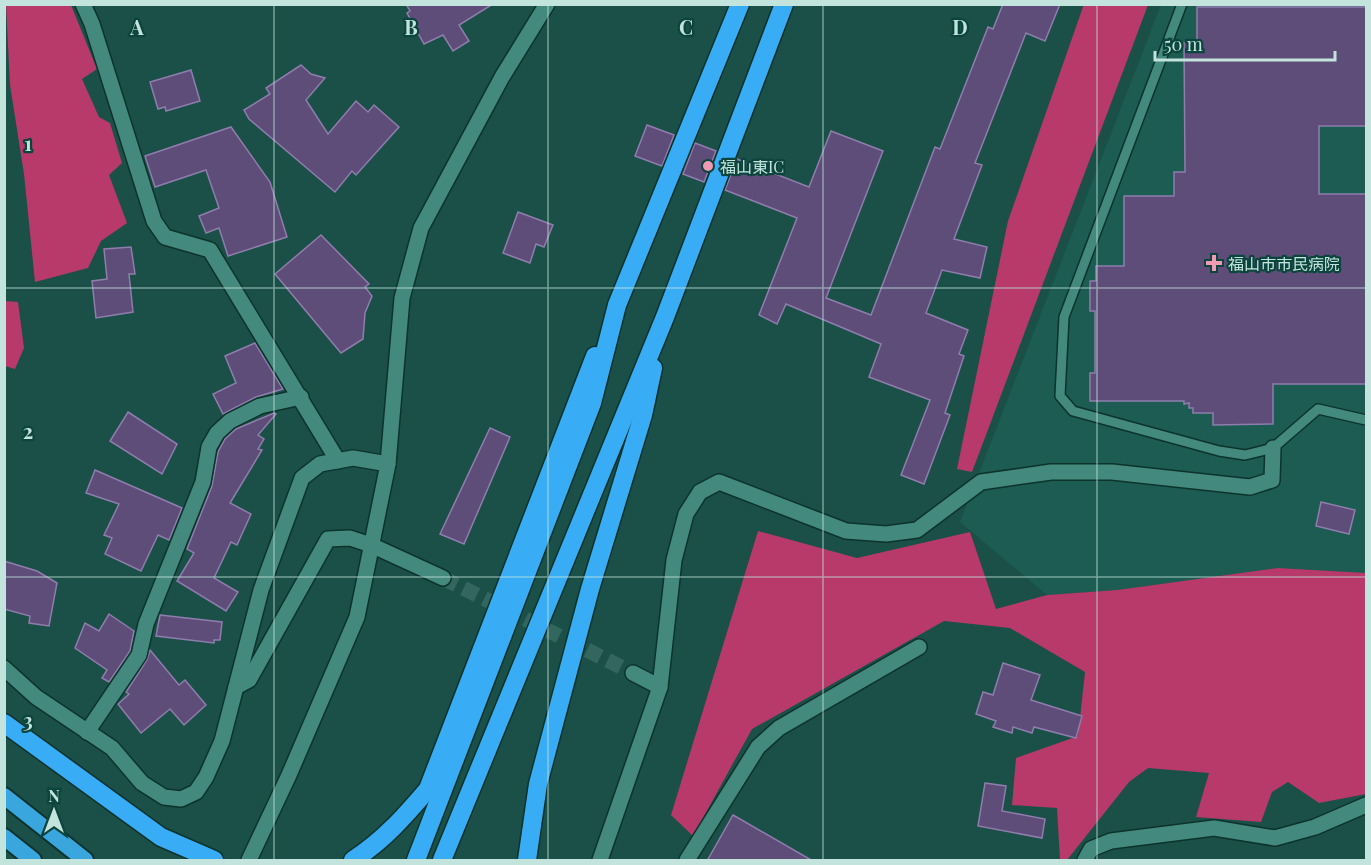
<svg xmlns="http://www.w3.org/2000/svg" width="1371" height="865" viewBox="0 0 1371 865" font-family="'Playfair Display','Noto Sans JP',serif">
	<rect width="100%" height="100%" fill="#1a5047"/>
	<path fill="#1c5c52" d="M1161,5h205v568l-88,-5 -161,22 -70,5 -87,-73z"/>
	<g fill="#b73a6a">
		<path d="M1084,4l64,1 -176,467 -15,-3 51,-248z"/>
		<path d="M6,5h65l26,64 -15,10 17,38 11,6 12,40 -13,12 18,48 -26,18 -13,27 -53,14 -11,-108 -14,-89z"/>
		<path d="M5,301l13,1 6,46 -9,21 -10,-3z"/>
		<path d="M758,531l99,27 113,-26 26,77 51,-14 70,-5 161,-22 88,5v221l-47,9 -31,-21 -16,10 -11,30 -65,-5 13,-44 -61,-5 -19,14 -62,78h-7l-3,-52 -45,-3 4,-47 62,-22 7,-64 -75,-44 -66,-7 -192,108 -59,107 -22,-21z"/>
	</g>
	<g fill="#5e4d79" stroke="#8f7dad" stroke-width="1.5">
		<path d="M406,4h87l-34,21 10,16 -16,10 -10,-16 -19,9 -17,-31 3,-2z"/>
		<path d="M1003,4h57l-15,37 -19,-8 -51,130 7,2 -28,74 33,8 -7,31 -38,-8 -16,43 42,17 -9,24 5,2 -19,57 5,2 -26,69 -23,-9 29,-75 -61,-23 12,-33 -95,-40 -9,20 -18,-9 38,-97 -72,-28 12,-31 72,28 22,-56 52,20 -57,147 45,17 64,-168 5,2 48,-122 5,2z"/>
		<path d="M1197,7h169v119h-47v68h47v190h-93v40l-60,1v-12h-20v-5h-4v-5l-5,1v-3h-94v-28h5v-62h-5v-30h6v-15h28v-70h50v-24h11l-1,-129h13z"/>
		<path d="M301,65l10,9 14,4 -19,22 22,34 28,-33 12,11 6,-7 25,22 -43,48 -4,-4 -17,21 -86,-73 -5,-9 26,-16 -4,-6z"/>
		<path d="M191,70l9,31 -34,10 -1,-4 -7,2 -8,-27z"/>
		<path d="M647,125l27,10 -12,31 -27,-10z"/>
		<path d="M231,127l39,55 17,55 -59,19 -9,-28 -13,5 -7,-17 20,-8 -13,-38 -51,17 -10,-31z"/>
		<path d="M695,143l21,8 -12,31 -21,-8z"/>
		<path d="M518,212l35,13 -9,22 -8,-3 -6,19 -27,-10z"/>
		<path d="M321,235l48,49 -4,3 7,9 -7,17 -2,26 -22,14 -66,-79z"/>
		<path d="M131,247l4,27h-6l4,38 -37,6 -4,-37 15,-2 -3,-30z"/>
		<path d="M255,343l28,46 -27,8 -33,17 -10,-20 23,-11 -11,-27z"/>
		<path d="M128,412l49,32 -15,30 -52,-33z"/>
		<path d="M274,413l2,1 -18,21 6,4 -6,10 4,1 -32,53 21,11 -14,31 -6,-3 -17,36 24,14 -12,19 -49,-30 17,-28 -7,-4 25,-63 6,-34 7,-13 11,-10z"/>
		<path d="M490,428l20,9 -46,107 -24,-10z"/>
		<path d="M95,470l87,38 -13,32 -11,-5 -17,36 -36,-17 7,-16 -8,-3 15,-31 -33,-11z"/>
		<path d="M1321,502l34,8 -6,24 -33,-8z"/>
		<path d="M4,561l33,10 20,12 -8,43 -20,-3 1,-7 -26,-7z"/>
		<path d="M109,614l25,17 -4,20 -21,31 -7,-4 5,-8 -32,-22 10,-25 14,8z"/>
		<path d="M160,615l62,7 -2,18h-6v3l-58,-7z"/>
		<path d="M150,650l29,35 6,-5 21,25 -22,20 -14,-16 -29,24 -23,-29 11,-10 -3,-2 21,-32z"/>
		<path d="M1003,663l37,12 -9,25 51,16 -6,22 -42,-11 -2,6 -19,-6 -1,6 -19,-6 3,-6 -20,-7 7,-22 10,3z"/>
		<path d="M985,783l21,3 -4,25 43,8 -3,19 -64,-12z"/>
		<path d="M733,815l80,46h-106z"/>
	</g>
	<g fill="none" stroke-linecap="round" stroke-linejoin="round">
		<path stroke="#33665e" stroke-width="15" stroke-dasharray="15 8" stroke-linecap="butt" d="M443,578l190,95"/>
		<defs>
			<path id="service" d="M1182,4l-118,313 -4,79 13,15 146,40 26,4 28,-7 45,-39 48,11"/>
			<g id="minor">
				<path d="M83,4l9,20 62,197 11,16 45,13 128,211"/>
				<path d="M4,668l32,29 76,51 30,35 22,14 17,2 15,-7 10,-15 16,-36 39,-151 41,-112 18,-14 33,-6 35,6"/>
				<path d="M633,673l27,14"/>
				<path d="M236,687l13,-7 79,-141 22,-1 21,7 72,33"/>
				<path d="M87,732l52,-77 7,-31 57,-142 6,-35 8,-14 13,-12 30,-15 41,-9"/>
				<path d="M600,860l60,-173 14,-127 12,-46 14,-22 19,-10 127,49 40,3 31,-4 64,-48 70,-10h61l138,15 22,-7 1,-32"/>
				<path d="M687,860l71,-113 21,-19 140,-81"/>
				<path d="M1085,860l6,-11 20,-8 103,-13 61,10 40,-11 51,-22"/>
			</g>
			<path id="tertiary" d="M249,860l40,-85 68,-158 31,-153 14,-166 19,-70 81,-151 45,-73"/>
			<g id="trunk">
				<path d="M4,796l81,64"/>
				<path d="M4,837l29,23"/>
			</g>
			<g id="motorway">
				<path d="M4,723l157,114 53,23"/>
				<path d="M353,860c30,-19 52,-44 75,-71l167,-433"/>
				<path d="M416,860l176,-457 25,-98 123,-301"/>
				<path d="M442,860l223,-543 119,-313"/>
				<path d="M527,860l11,-76 52,-195 53,-174 10,-47"/>
			</g>
		</defs>
		<use href="#service" stroke="#0d332d" stroke-width="12"/>
		<use href="#minor" stroke="#0d332d" stroke-width="18"/>
		<use href="#tertiary" stroke="#0d332d" stroke-width="18"/>
		<use href="#trunk" stroke="#0d332d" stroke-width="20"/>
		<use href="#motorway" stroke="#0d332d" stroke-width="21"/>
		<use href="#service" stroke="#44897d" stroke-width="9"/>
		<use href="#minor" stroke="#44897d" stroke-width="15"/>
		<use href="#tertiary" stroke="#44897d" stroke-width="15"/>
		<use href="#trunk" stroke="#3aa6de" stroke-width="16"/>
		<use href="#motorway" stroke="#38adf6" stroke-width="18"/>
	</g>
	<path fill="none" stroke="#c3e4dd" stroke-width="1.5" stroke-opacity="0.55" d="M274,4v856M548,4v856M823,4v856M1097,4v856M4,288h1362M4,577h1362"/>
	<g fill="#f19ab3" stroke="#0c453d" stroke-width="2">
		<circle cx="708" cy="166" r="6"/>
		<path d="M1211 254h6v6h6v6h-6v6h-6v-6h-6v-6h6z"/>
	</g>
	<g text-anchor="middle" dominant-baseline="central" stroke-width="4.5" stroke-linejoin="round" paint-order="stroke">
		<g font-size="16" fill="#c3e4dd" stroke="#0c453d" text-anchor="start">
			<text x="720" y="166">福山東IC</text>
			<text x="1228" y="263">福山市市民病院</text>
		</g>
	</g>
	<g font-size="20" text-anchor="middle" font-weight="bold" fill="#c3e4dd" stroke="#0c453d" stroke-width="4.5" stroke-linejoin="round" paint-order="stroke">
		<text x="137" y="35">A</text>
		<text x="411" y="35">B</text>
		<text x="686" y="35">C</text>
		<text x="960" y="35">D</text>
		<text x="28" y="151">1</text>
		<text x="28" y="439">2</text>
		<text x="28" y="728">3</text>
	</g>
	<rect width="1371" height="865" fill="none" stroke="#c3e4dd" stroke-width="12"/>
	<g transform="translate(54 811)" stroke="#0c453d" stroke-width="4.5" paint-order="stroke">
	<path d="M0-4.5L10 22L0 15L-10 22Z" fill="#c3e4dd"/>
	<text y="-9" font-size="16" font-weight="bold" text-anchor="middle" fill="#c3e4dd">N</text>
	</g>
	<path d="M1155 51v9h180v-9" fill="none" stroke="#c3e4dd" stroke-width="3"/>
	<text x="1164" y="51" font-size="18" fill="#c3e4dd" stroke="#0c453d" stroke-width="4.5" paint-order="stroke">50 m</text>
</svg>
